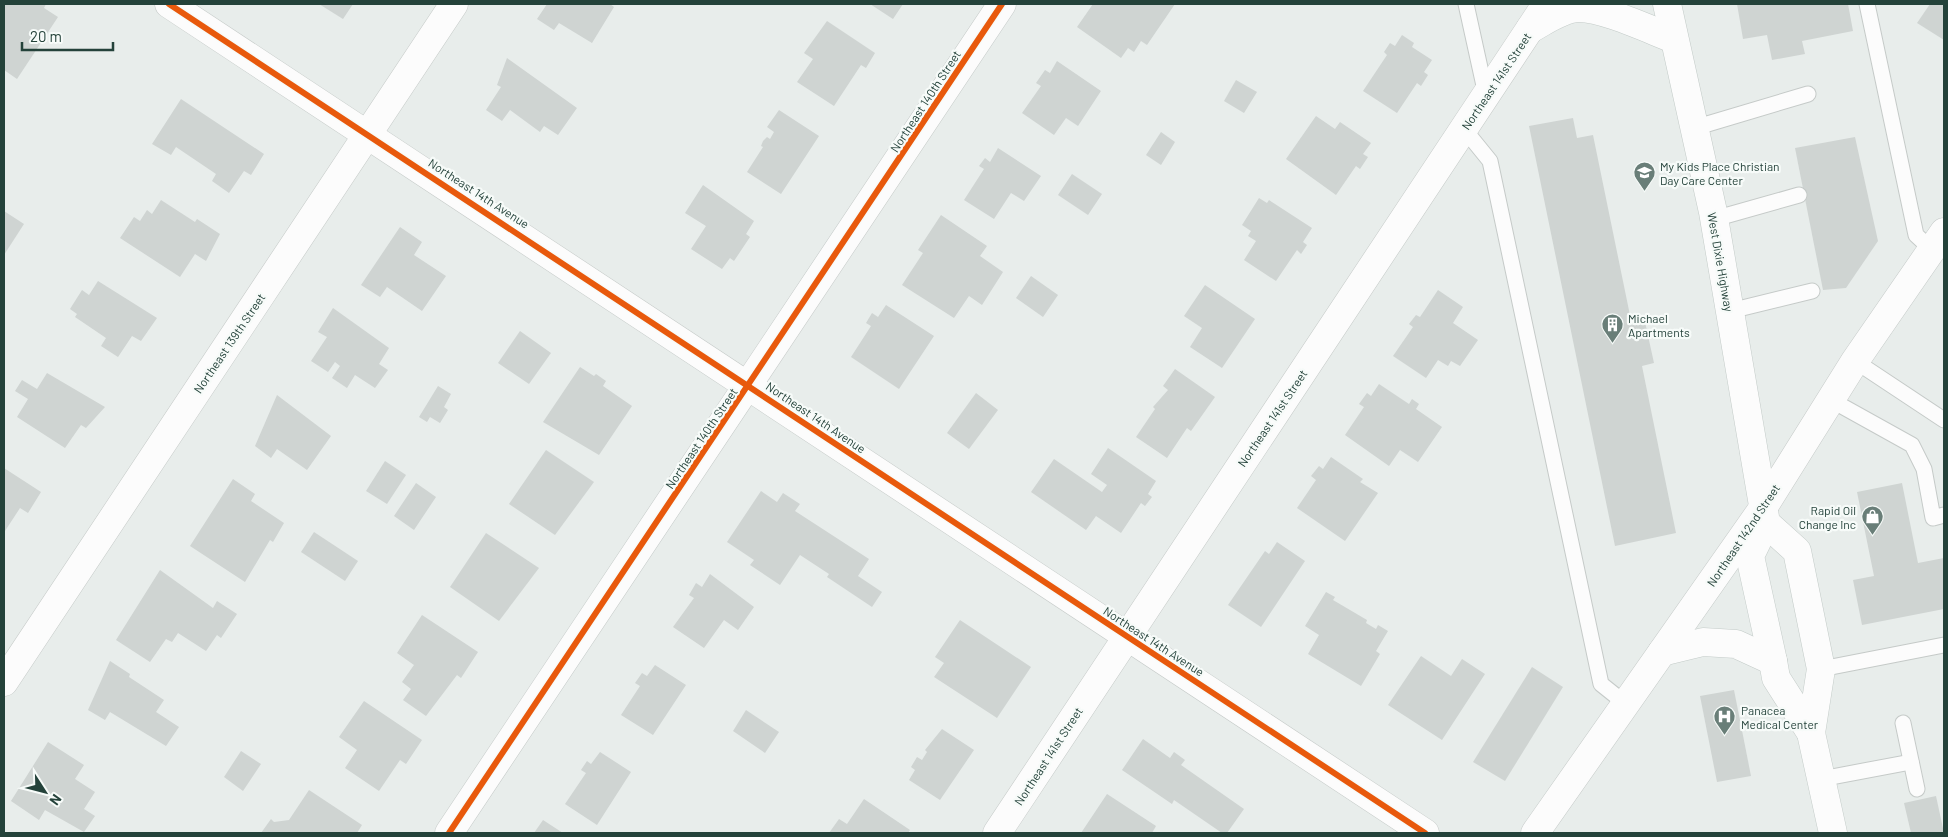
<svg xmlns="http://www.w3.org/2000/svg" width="1948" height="837" viewBox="0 0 1948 837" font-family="Barlow,sans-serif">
	<rect width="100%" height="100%" fill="#e8edeb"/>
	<g fill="#cfd4d2">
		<path d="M4,4h42l-2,4 14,9 -41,62 -13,-9z"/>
		<path d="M319,4h34l-10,15z"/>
		<path d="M547,4h63l4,3 -22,36 -33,-20 -5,7 -17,-11z"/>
		<path d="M870,4h33l-10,15z"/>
		<path d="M1093,4h82l-28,41 -6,-4 -7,11 -6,-4 -7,10 -44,-31z"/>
		<path d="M1737,4h111l5,27 -51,10 3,13 -33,6 -5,-25 -24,4z"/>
		<path d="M1930,4h14v36l-27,-17z"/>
		<path d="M827,21l48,32 -9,15 -5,-3 -27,41 -37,-24 16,-23 -9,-6z"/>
		<path d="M1402,35l12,8 -2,4 20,13 -8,12 4,3 -7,11 -4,-3 -20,30 -34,-22 24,-36 -3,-3 6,-9 5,3z"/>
		<path d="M507,58l70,50 -19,27 -14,-9 -4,6 -30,-22 -8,11 -16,-11 15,-23 -4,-2z"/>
		<path d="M1057,61l44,30 -23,35 -12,-8 -12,17 -32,-22 19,-27 -5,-3 9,-13 5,3z"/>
		<path d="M1236,80l21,12 -13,21 -20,-12z"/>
		<path d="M181,99l83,55 -13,21 -7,-4 -15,22 -17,-12 4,-7 -40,-27 -5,8 -19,-11z"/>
		<path d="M779,110l40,26 -38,58 -34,-22 16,-25 -2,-1 2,-5 4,-4 3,2 4,-7 -7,-5z"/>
		<path d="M1316,116l19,13 5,-7 31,21 -8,11 5,3 -8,12 -4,-3 -20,29 -50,-36z"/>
		<path d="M1573,118l4,20 16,-3 39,190 13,-3 9,41 -12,3 34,167 -61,13 -86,-420z"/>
		<path d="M1161,132l14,10 -14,23 -15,-10z"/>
		<path d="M1855,137l23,104 -32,47 -23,2 -28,-142z"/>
		<path d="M998,148l43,28 -17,25 -13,-8 -17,26 -30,-19 20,-31 -5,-3 6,-8 5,4z"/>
		<path d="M1072,174l30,20 -14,21 -30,-20z"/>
		<path d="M703,185l51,36 -8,13 4,3 -16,24 -4,-3 -8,11 -31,-20 15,-23 -21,-13z"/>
		<path d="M1259,198l8,5 2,-3 43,28 -9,14 4,3 -6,9 -4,-4 -21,31 -32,-21 12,-19 -8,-5 3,-5 -9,-6z"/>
		<path d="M161,200l34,22 2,-3 23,15 -14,27 -11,-7 -15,23 -60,-39 14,-21 6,4 7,-11 5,4z"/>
		<path d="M4,211l20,13 -20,31z"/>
		<path d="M941,215l46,31 -7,10 23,16 -21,33 -13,-9 -15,22 -52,-33 21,-32 -5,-3z"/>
		<path d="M400,227l22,15 -8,13 32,21 -24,35 -35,-24 -7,10 -19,-12z"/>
		<path d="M1031,276l27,19 -15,22 -27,-19z"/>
		<path d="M98,281l59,37 -16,23 -9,-5 -14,21 -17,-11 5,-8 -31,-21 2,-3 -7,-5 12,-19 7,5z"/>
		<path d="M1205,285l50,34 -33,49 -32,-21 12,-19 -18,-12z"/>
		<path d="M1438,290l25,17 -10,16 25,17 -18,26 -9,-5 -3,5 -10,-6 -12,18 -33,-22 20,-29 -4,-3 7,-9 4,2z"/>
		<path d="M886,305l48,31 -35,53 -48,-32 20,-31 -5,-3 6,-10 6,4z"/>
		<path d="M333,308l56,40 -10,16 9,6 -13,18 -20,-13 -8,13 -15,-10 8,-12 -5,-4 -7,10 -17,-11 16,-24 -9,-5z"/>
		<path d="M520,331l31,22 -22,31 -31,-21z"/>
		<path d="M580,367l14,9 2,-2 10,7 -3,5 29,20 -33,49 -56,-33z"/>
		<path d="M1175,369l40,28 -24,34 -4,-3 -20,30 -31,-21 19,-28 -2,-2 15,-17 -5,-4z"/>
		<path d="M47,373l58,34 -19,21 -5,-3 -16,23 -48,-31 11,-18 -13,-8 7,-11 15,9z"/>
		<path d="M1379,384l30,20 3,-5 7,5 -3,5 26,18 -24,35 -18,-12 -11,16 -44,-31 19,-28 -5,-3 8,-11 4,3z"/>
		<path d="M438,386l13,8 -7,13 4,3 -8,13 -10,-6 -3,5 -8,-5z"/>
		<path d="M976,393l22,17 -29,39 -22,-16z"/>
		<path d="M277,395l54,41 -24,34 -30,-21 -6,9 -16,-12z"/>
		<path d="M1108,448l48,33 -8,13 4,3 -7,9 -4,-3 -20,30 -25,-17 -10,14 -55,-38 23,-33 48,33 5,-7 -16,-11z"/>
		<path d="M546,450l48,32 -39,53 -46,-31z"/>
		<path d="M1331,457l32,22 -3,3 18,11 -33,48 -48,-33 19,-28 -5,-4 8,-10 4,3z"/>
		<path d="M385,461l21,14 -19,29 -21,-13z"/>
		<path d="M4,468l37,24 -13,21 -8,-5 -15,23z"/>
		<path d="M233,479l22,15 -4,7 33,22 -11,19 -3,-2 -25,42 -55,-36z"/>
		<path d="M416,483l20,14 -22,33 -20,-14z"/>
		<path d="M1902,483l16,80 26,-5v51l-82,16 -9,-45 21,-4 -17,-84z"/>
		<path d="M761,491l16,11 6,-9 17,11 -5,7 74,48 -11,17 24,16 -10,15 -45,-30 2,-3 -29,-19 -20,30 -30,-20 4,-5 -27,-18z"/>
		<path d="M314,532l44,29 -13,20 -44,-29z"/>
		<path d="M486,533l53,35 -40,53 -49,-34z"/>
		<path d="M1277,542l28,19 -44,66 -33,-22 37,-54 4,3z"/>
		<path d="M160,570l53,38 4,-7 20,13 -16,24 -4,-3 -11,16 -28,-18 -6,9 -6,-3 -16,23 -34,-22z"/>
		<path d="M710,574l44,33 -16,23 -14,-10 -20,28 -31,-21 21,-29 -5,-3 7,-12 6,4z"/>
		<path d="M1326,592l9,5 -2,3 34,20 -1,3 10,6 2,-4 10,6 -12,20 4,3 -19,32 -53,-32 11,-19 -14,-9z"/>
		<path d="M422,615l56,37 -17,26 -4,-3 -31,41 -23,-16 8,-11 -9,-7 12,-17 -17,-12z"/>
		<path d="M960,620l71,47 -34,51 -63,-41 10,-14 -9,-6z"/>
		<path d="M1421,656l30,20 11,-17 23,15 -43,66 -54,-35z"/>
		<path d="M110,661l20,13 -1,3 35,23 -8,12 23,15 -13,19 -56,-34 -5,8 -17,-10z"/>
		<path d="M655,665l31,20 -33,50 -32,-20 19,-29 -5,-3 7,-10 5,3z"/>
		<path d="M1532,667l31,20 -58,94 -32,-19z"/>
		<path d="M1734,690l17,86 -34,6 -17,-86z"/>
		<path d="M364,701l58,39 -16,24 -6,-4 -21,31 -34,-23 12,-18 -18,-13z"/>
		<path d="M746,710l33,22 -14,21 -32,-22z"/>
		<path d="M942,729l32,21 -34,50 -31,-20 6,-10 -4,-3 6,-10 5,3 5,-8 -2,-2z"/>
		<path d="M1143,739l27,19 4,-6 11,8 -4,5 63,44 -17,24h-5l-48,-33 -2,4 -50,-34z"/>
		<path d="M48,742l36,23 -9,14 20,13 -11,17 11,7 -11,16 -39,-22 -6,10 -28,-19z"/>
		<path d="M241,751l20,13 -18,27 -19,-14z"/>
		<path d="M600,752l31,20 -34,53 -32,-21 21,-31 -5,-3 6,-9 4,3z"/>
		<path d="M309,790l53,35 -5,8h-96l10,-14 3,3 15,-2z"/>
		<path d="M1107,794l49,32 -4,7h-71z"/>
		<path d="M1936,796l8,37h-33l-7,-30z"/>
		<path d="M864,799l46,31 -2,3h-79l10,-14 8,5z"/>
		<path d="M543,820l20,13h-29z"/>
	</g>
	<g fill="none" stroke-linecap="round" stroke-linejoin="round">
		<defs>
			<g id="service">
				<path d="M1466,4l20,91"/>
				<path d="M1867,4l49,231 16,15"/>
				<path d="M1694,128l114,-34"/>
				<path d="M1464,129l26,32 111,523 25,20"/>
				<path d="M1714,219l85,-24"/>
				<path d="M1730,311l82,-20"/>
				<path d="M1855,361l89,59"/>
				<path d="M1831,400l81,45 12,24 9,49 11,-3"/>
				<path d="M1821,669l123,-24"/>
				<path d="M1903,723l14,66"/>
				<path d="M1821,779l90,-17"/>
			</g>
			<g id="minor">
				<path d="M4,682l450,-678"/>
				<path d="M449,833l553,-829"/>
				<path d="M997,833l130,-196"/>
				<path d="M1535,833l228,-325 92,-147 89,-129"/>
			</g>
			<g id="tertiary">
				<path d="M169,4l1256,829"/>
				<path d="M1127,637l416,-628"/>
			</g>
			<g id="secondary">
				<path d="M1667,4l46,208 53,311 31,28 24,118 -10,64"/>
				<path d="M1530,29c14,-7 32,-21 49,-21 25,0 71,22 95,31"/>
				<path d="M1766,523l-16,33 23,105 3,17 35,55 22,100"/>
				<path d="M1662,652l41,-10 33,2 37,17"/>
			</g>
		</defs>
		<use href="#service" stroke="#c5cac8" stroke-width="17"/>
		<use href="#minor" stroke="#c5cac8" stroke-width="29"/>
		<use href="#tertiary" stroke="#c5cac8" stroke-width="29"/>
		<use href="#secondary" stroke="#c3cbc8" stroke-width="29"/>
		<use href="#service" stroke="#fcfcfc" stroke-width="15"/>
		<use href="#minor" stroke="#fcfcfc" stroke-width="28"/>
		<use href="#tertiary" stroke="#fcfcfc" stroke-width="28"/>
		<use href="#secondary" stroke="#fcfcfc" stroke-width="28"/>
		<defs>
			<g id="cycleway">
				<path d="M169,4l1256,829"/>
				<path d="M449,833l553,-829"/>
			</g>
		</defs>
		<use href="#cycleway" stroke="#f7fbf9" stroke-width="9"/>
		<use href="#cycleway" stroke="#e8590c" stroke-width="6"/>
	</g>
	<defs>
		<symbol id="school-pin" viewBox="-11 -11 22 30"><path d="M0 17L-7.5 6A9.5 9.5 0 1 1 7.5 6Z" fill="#697e78" stroke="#f7fbf9"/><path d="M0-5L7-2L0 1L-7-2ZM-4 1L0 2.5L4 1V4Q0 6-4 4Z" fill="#fff"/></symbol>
		<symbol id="building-pin" viewBox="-11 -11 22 30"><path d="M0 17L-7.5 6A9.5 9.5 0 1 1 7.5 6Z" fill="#697e78" stroke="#f7fbf9"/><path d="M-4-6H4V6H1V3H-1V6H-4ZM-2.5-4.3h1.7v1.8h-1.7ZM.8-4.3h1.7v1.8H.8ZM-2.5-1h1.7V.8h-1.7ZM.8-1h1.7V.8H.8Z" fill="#fff"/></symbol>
		<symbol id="shop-pin" viewBox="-11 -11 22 30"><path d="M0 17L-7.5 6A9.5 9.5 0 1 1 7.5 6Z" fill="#697e78" stroke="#f7fbf9"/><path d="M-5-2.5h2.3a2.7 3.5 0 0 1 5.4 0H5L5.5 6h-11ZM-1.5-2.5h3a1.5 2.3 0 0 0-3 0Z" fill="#fff"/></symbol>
		<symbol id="hospital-pin" viewBox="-11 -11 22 30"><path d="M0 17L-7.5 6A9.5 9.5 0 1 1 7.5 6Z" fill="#697e78" stroke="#f7fbf9"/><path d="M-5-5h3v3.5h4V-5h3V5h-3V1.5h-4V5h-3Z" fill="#fff"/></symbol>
	</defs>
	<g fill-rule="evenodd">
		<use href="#school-pin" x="1632" y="160" width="25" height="34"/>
		<use href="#building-pin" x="1600" y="312" width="25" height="34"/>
		<use href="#shop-pin" x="1860" y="504" width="25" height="34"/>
		<use href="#hospital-pin" x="1712" y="704" width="25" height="34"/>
	</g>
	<g text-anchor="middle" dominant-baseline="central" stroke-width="4.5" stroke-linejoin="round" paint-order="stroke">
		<g font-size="12" fill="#24423a" stroke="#f7fbf9">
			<text transform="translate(1496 81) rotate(-56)">Northeast 141st Street</text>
			<text transform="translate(925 101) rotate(-57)">Northeast 140th Street</text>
			<text transform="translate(479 193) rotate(33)">Northeast 14th Avenue</text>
			<text transform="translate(1721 262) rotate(80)">West Dixie Highway</text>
			<text transform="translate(229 343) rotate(-56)">Northeast 139th Street</text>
			<text transform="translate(816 417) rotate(34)">Northeast 14th Avenue</text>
			<text transform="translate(1272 418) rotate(-56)">Northeast 141st Street</text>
			<text transform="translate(701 438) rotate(-56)">Northeast 140th Street</text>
			<text transform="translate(1743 535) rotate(-56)">Northeast 142nd Street</text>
			<text transform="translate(1154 641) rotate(33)">Northeast 14th Avenue</text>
			<text transform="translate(1048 756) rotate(-57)">Northeast 141st Street</text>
		</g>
		<g font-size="12" fill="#24423a" stroke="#f7fbf9" text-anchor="start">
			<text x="1660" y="166">My Kids Place Christian<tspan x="1660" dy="14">Day Care Center</tspan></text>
			<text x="1628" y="318">Michael<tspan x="1628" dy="14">Apartments</tspan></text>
			<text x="1856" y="510" text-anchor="end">Rapid Oil<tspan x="1856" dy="14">Change Inc</tspan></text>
			<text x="1741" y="710">Panacea<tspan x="1741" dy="14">Medical Center</tspan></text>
		</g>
	</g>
	<rect width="1948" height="837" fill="none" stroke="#24423a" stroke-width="10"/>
	<g transform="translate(45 792) rotate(126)" stroke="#f7fbf9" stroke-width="4" paint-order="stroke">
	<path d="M0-4L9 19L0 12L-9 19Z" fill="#24423a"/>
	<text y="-8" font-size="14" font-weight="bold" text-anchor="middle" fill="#24423a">N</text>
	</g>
	<path d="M22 42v8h91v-8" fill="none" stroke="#24423a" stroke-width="2.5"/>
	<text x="30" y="42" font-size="15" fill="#24423a" stroke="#f7fbf9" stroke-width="4" paint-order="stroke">20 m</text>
</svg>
